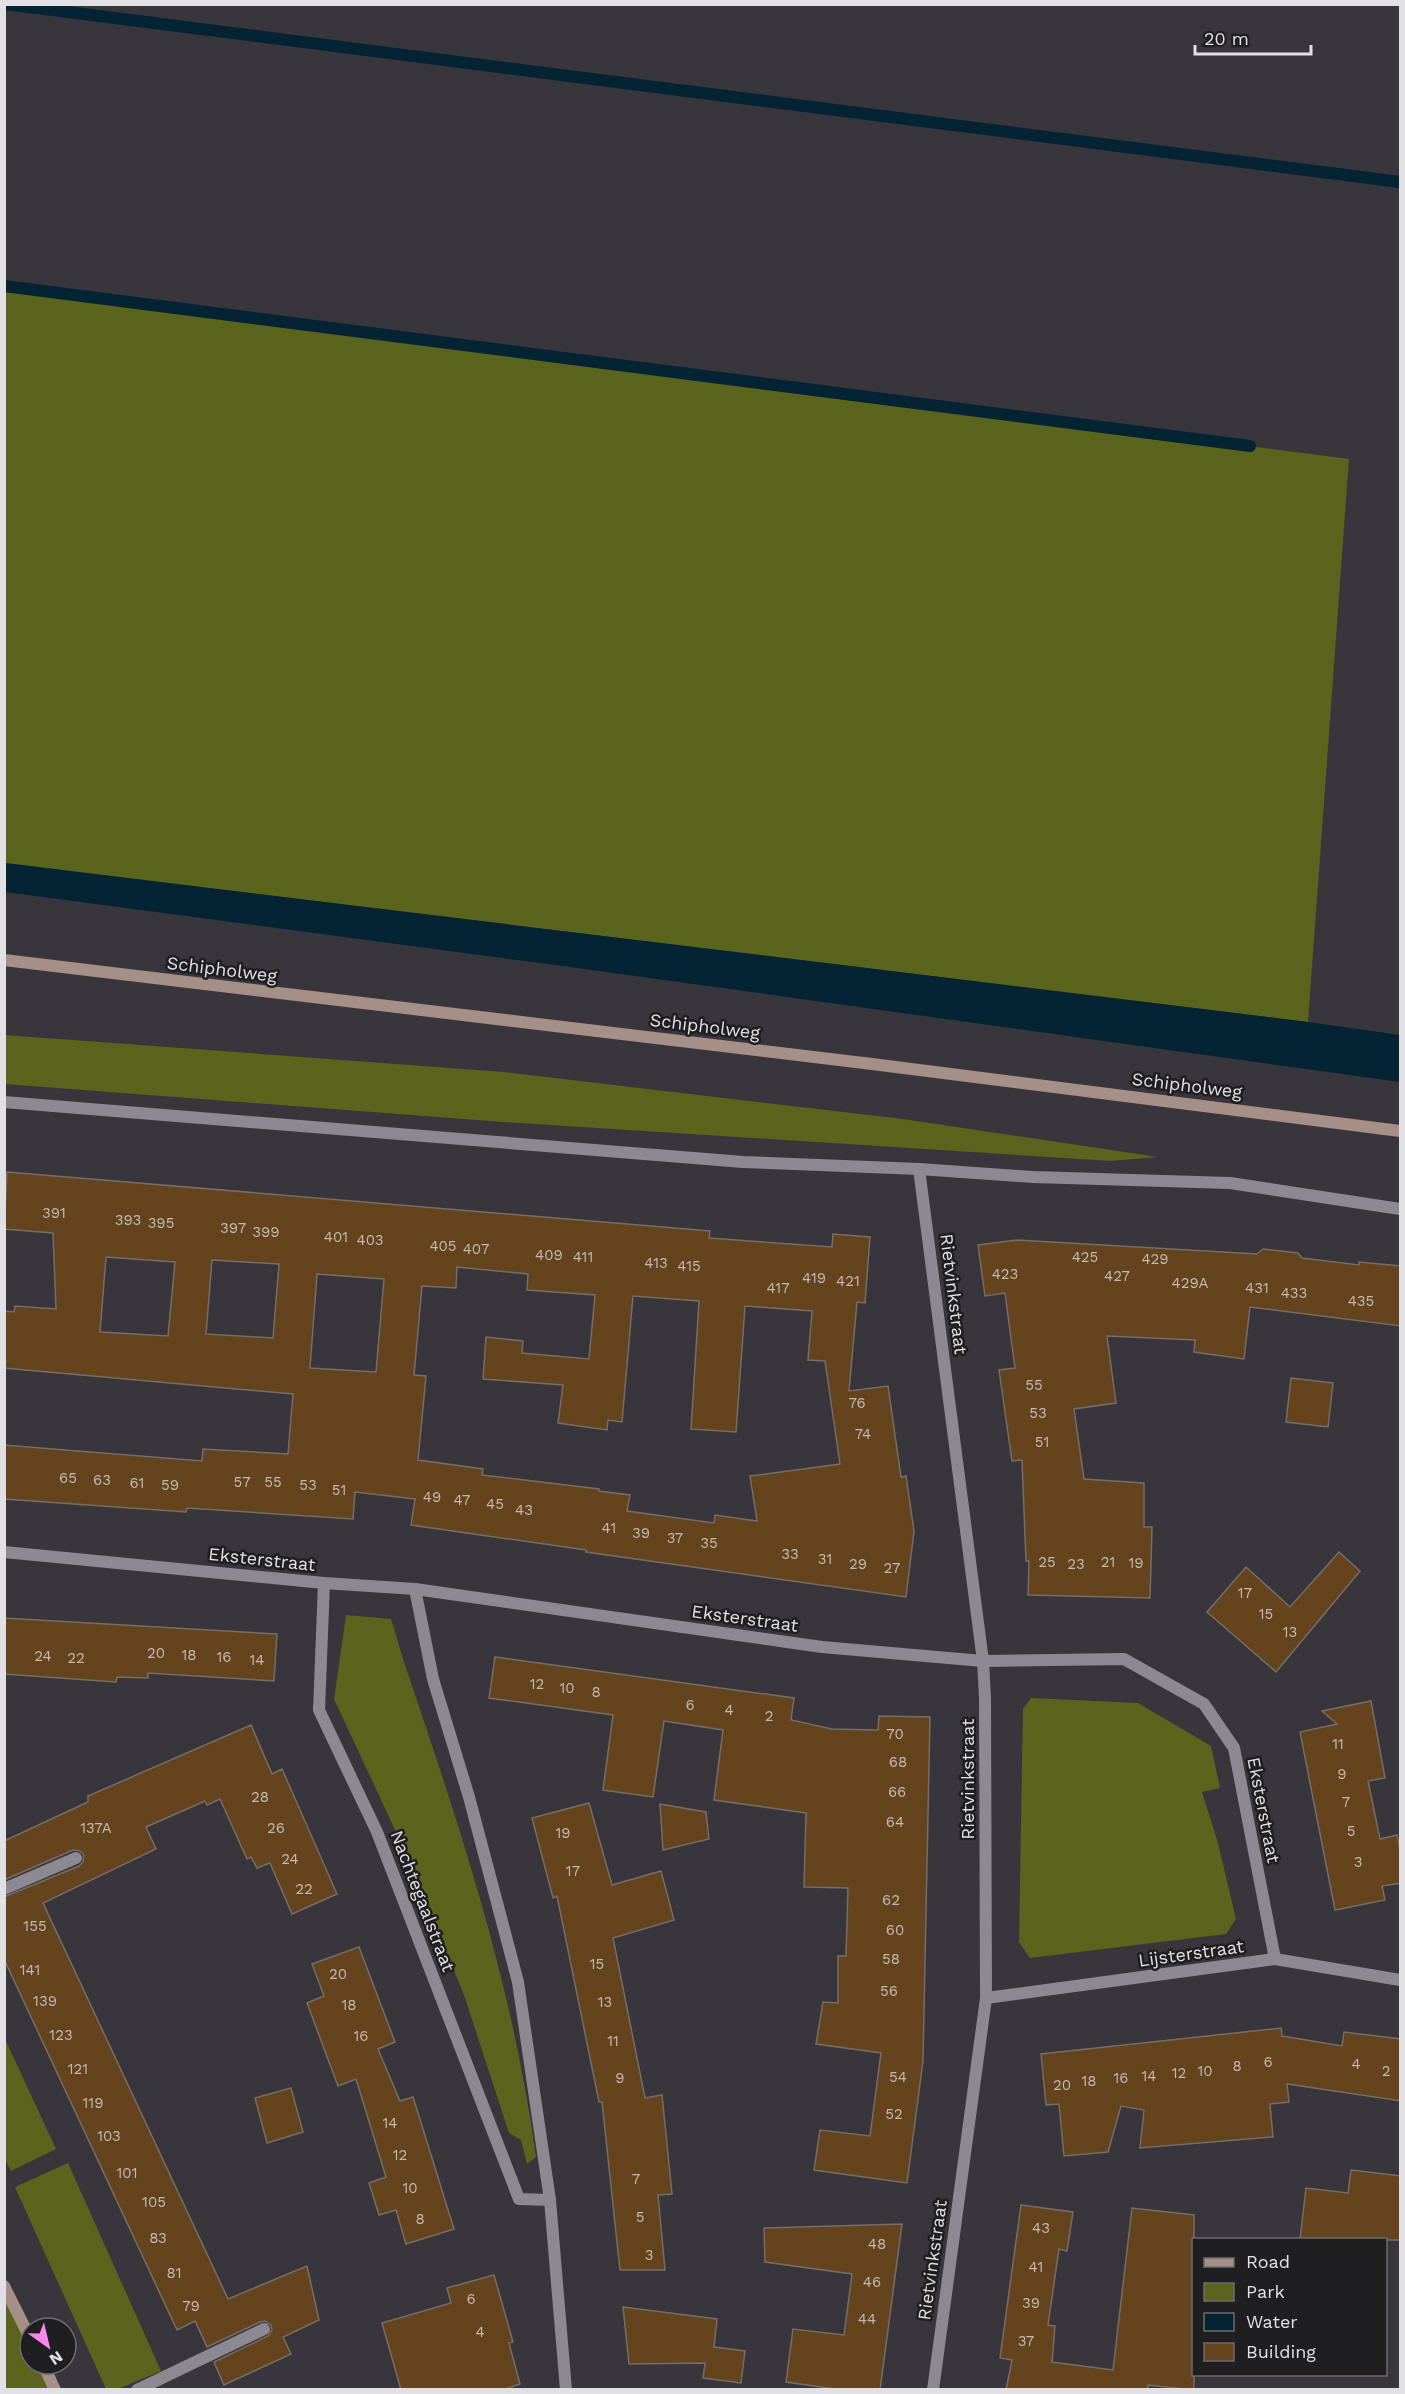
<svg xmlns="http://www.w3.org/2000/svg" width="1405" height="2394" viewBox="0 0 1405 2394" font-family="'Work Sans',sans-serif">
	<rect width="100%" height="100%" fill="#38353d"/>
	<g fill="#5b641c">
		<path d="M5,286l1344,173 -41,563 -1303,-159z"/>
		<path d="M5,1035l499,37 399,47 255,38 -47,4 -608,-39 -498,-38z"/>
		<path d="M346,1615l45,4c6,18 10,35 16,52 55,162 106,316 129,486l-9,7 -6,-24 -12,-7 -45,-138 -54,-133 -76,-163z"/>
		<path d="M1031,1698l107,5 73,43 9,42 -18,4 16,51 18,76 -10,15 -196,24 -11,-16 4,-233z"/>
		<path d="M5,2039l51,110 -45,22 -7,-14z"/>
		<path d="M68,2163l93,208 -43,18h-12l-91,-202z"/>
		<path d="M4,2292l26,54v18h9l11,25h-45z"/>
	</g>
	<path fill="#042433" d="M5,863l1303,159 92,13v47l-837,-116 -558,-74z"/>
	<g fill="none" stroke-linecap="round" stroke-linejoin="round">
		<g stroke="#042433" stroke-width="12">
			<path d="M5,4l1395,178"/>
			<path d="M4,286l1246,160"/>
		</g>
	</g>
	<g fill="#64431d" stroke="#756e67" stroke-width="1.5" fill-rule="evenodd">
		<path d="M7,1172l668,56 35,3 -1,7 123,9 1,-13 37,3 -5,66 -8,-1 -8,89 39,-5 13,91 5,-1 8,55 -8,66 -320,-45v-2l-175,-25 4,-26 -60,-7 -2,27 -166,-11 -1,4 -182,-13v-54l198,16 1,-12 85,5 5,-60 -289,-26v-57l10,1 1,-6 41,3 -3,-76 -49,-4zM106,1257l69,5 -7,74 -68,-4zM212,1260l67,4 -6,74 -67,-4zM457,1267l71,7 -1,16 68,5 -6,64 -67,-6 1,-12 -37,-4 -3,42 80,6 -5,38 49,7 1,-10 14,2 11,-126 66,5 -8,128 16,1 29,2 9,-126 67,5 -4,49 17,1 15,103 -90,12 7,45 -42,-6 -1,8 -87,-12 3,-16 -31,-4v-2l-117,-14 1,-6 -65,-9 8,-84 -12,-1 8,-89 34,2zM317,1274l67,5 -8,93 -66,-4z"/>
		<path d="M1017,1240l240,14 6,-5 35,4 4,5 57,7v-3l42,4v60l-151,-19 -6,52 -50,-7 1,-12 -88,-4 9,67 -42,6 10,70 60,4v44h8l-2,71 -122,-3 1,-34h-3l-4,-101 -10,1 -13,-91 16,-2 -10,-75 -20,3 -7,-51z"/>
		<path d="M1291,1378l42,5 -5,44 -42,-5z"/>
		<path d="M1339,1552l21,19 -84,101 -69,-60 39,-45 44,40z"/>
		<path d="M4,1618l273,16 -3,47 -126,-8v5l-31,-1 -1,5 -112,-8z"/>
		<path d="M495,1657l299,41 -3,22 41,9 46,1 1,-14 51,1 -7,344 -16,122 -93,-13 6,-40 50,6 11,-83 -65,-9 7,-42 15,1v-47h8l2,-68 -44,-1 2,-74 -92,-13 9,-70 -59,-9 -11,76 -50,-7 10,-75 -124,-17z"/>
		<path d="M1371,1701l14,77 -17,3 12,58 17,-4 4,19v29l-19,3 3,14 -50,10 -35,-178 37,-8 -15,-13z"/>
		<path d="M251,1725l21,49 10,-5 55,125 -45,20 -22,-51 -13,5 -6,-11 -4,2 -27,-60 -13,6 -2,-4 -59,26 10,22 -113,54 185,396 79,-33 12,54 -36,17 8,17 -67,31 -10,-23 54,-26 4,-6 -1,-5 -6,-4 -5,1 -53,25 -12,-26 -18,9 -173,-371v-62l75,-31 4,-4 1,-7 -4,-4 -7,-1 -69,30v-39l84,-39v-6z"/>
		<path d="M589,1803l23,82 49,-14 13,49 -61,18 32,160 17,-3 10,99 -14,1 7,75h-45l-18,-168h-3l-42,-206 -4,2 -21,-80z"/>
		<path d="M660,1804l46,8 3,27 -46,11z"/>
		<path d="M359,1947l36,95 -17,7 22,52 13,-4 41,132 -48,15 -10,-34 -17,5 -10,-32 17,-6 -30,-98 -18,7 -31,-83 17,-7 -12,-32z"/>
		<path d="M1281,2028l1,8 60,10 2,-14 57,7v62l-114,-17 2,18 -19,2 3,33 -133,11 4,-38 -23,-4 -13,46 -44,4 -5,-52 -13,1 -5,-51z"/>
		<path d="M291,2088l12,44 -36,11 -12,-45z"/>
		<path d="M1351,2170l50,6v64h-101l6,-52 42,5z"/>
		<path d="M1021,2205l52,7 -6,39 -8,-2 -11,76 7,1 -3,36 61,8 19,-162 62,7v175l-46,-5v5h-142l6,-30 -12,-2z"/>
		<path d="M902,2224l-22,166h-38l-56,-8 7,-53 51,6 8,-61 -87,-12 -1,-34z"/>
		<path d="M494,2275l19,67 -4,1 11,41 -18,6h-101l-19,-67 69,-20 -4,-15z"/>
		<path d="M623,2307l94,12 -3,28 31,4 -4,32 -38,-5 2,-15 -76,1z"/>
	</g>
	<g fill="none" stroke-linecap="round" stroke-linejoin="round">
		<g stroke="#8c8992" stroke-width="12">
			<path d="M4,1889l72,-31"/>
			<path d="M137,2390l127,-61"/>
		</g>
		<g stroke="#8c8992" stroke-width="12">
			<path d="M4,1102l739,60 176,7 114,8 197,6 170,26"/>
			<path d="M919,1169l64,492 2,37 1,300 -53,392"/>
			<path d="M4,1552l320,31 91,6 407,58 161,14 141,-2 80,45 30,44 41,211"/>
			<path d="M324,1583l-5,127 58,122 142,367 31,1"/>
			<path d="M415,1589l18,90 36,118 49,185 32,218 16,190"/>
			<path d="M986,1998l289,-39 125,21"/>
		</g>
		<g stroke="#a68f86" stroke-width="12">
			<path d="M4,960l868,104 528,67"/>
			<path d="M4,2286l26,52"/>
			<path d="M43,2364l12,26"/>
		</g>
	</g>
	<g text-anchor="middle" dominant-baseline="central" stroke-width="5" stroke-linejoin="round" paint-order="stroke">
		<g font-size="15" fill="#c2b9b3">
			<text x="54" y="1213">391</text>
			<text x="128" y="1220">393</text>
			<text x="161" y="1223">395</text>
			<text x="233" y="1228">397</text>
			<text x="266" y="1232">399</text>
			<text x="336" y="1237">401</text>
			<text x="370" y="1240">403</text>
			<text x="443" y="1246">405</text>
			<text x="476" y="1249">407</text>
			<text x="549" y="1255">409</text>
			<text x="583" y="1257">411</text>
			<text x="1085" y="1257">425</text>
			<text x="1155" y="1259">429</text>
			<text x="656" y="1263">413</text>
			<text x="689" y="1266">415</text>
			<text x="1005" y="1274">423</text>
			<text x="1117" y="1276">427</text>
			<text x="814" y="1278">419</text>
			<text x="848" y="1281">421</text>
			<text x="1190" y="1283">429A</text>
			<text x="778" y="1288">417</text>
			<text x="1257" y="1288">431</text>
			<text x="1294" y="1293">433</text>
			<text x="1361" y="1301">435</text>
			<text x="1034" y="1385">55</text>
			<text x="857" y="1403">76</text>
			<text x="1038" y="1413">53</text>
			<text x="863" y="1434">74</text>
			<text x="1042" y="1442">51</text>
			<text x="68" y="1478">65</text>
			<text x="102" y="1480">63</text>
			<text x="242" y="1482">57</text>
			<text x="273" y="1482">55</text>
			<text x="137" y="1483">61</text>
			<text x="170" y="1485">59</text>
			<text x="308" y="1485">53</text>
			<text x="339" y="1490">51</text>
			<text x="432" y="1497">49</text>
			<text x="462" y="1500">47</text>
			<text x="495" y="1504">45</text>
			<text x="524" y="1510">43</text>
			<text x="609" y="1528">41</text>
			<text x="641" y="1533">39</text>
			<text x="675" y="1538">37</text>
			<text x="709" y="1543">35</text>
			<text x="790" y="1554">33</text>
			<text x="825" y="1559">31</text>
			<text x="1047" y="1562">25</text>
			<text x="1108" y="1562">21</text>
			<text x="1136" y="1563">19</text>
			<text x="858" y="1564">29</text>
			<text x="1076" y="1564">23</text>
			<text x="892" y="1568">27</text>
			<text x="1245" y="1593">17</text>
			<text x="1266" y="1614">15</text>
			<text x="1290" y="1632">13</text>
			<text x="156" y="1653">20</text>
			<text x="189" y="1655">18</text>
			<text x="43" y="1656">24</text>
			<text x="224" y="1657">16</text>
			<text x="76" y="1658">22</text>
			<text x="257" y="1660">14</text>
			<text x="537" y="1684">12</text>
			<text x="567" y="1688">10</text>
			<text x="596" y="1692">8</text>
			<text x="690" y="1705">6</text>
			<text x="729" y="1710">4</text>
			<text x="769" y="1716">2</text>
			<text x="895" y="1734">70</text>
			<text x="1338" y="1744">11</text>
			<text x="898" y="1762">68</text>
			<text x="1342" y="1774">9</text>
			<text x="897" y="1792">66</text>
			<text x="260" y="1797">28</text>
			<text x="1346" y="1802">7</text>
			<text x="895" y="1822">64</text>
			<text x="96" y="1828">137A</text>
			<text x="276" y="1828">26</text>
			<text x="1351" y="1831">5</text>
			<text x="563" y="1833">19</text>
			<text x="290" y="1859">24</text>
			<text x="1358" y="1862">3</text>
			<text x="573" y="1871">17</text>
			<text x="304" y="1889">22</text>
			<text x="891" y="1900">62</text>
			<text x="35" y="1926">155</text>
			<text x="895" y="1930">60</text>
			<text x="891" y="1959">58</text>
			<text x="597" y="1964">15</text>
			<text x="30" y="1970">141</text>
			<text x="338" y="1974">20</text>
			<text x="889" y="1991">56</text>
			<text x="45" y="2001">139</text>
			<text x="605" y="2002">13</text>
			<text x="349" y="2005">18</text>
			<text x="61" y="2035">123</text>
			<text x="361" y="2036">16</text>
			<text x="613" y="2041">11</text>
			<text x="1268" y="2062">6</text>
			<text x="1356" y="2064">4</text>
			<text x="1237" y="2066">8</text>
			<text x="78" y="2069">121</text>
			<text x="1205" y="2071">10</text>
			<text x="1386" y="2071">2</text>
			<text x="1179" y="2073">12</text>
			<text x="1149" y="2076">14</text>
			<text x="898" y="2077">54</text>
			<text x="620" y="2078">9</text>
			<text x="1121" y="2078">16</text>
			<text x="1089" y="2081">18</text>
			<text x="1062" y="2085">20</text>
			<text x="93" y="2103">119</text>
			<text x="894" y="2114">52</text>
			<text x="390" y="2123">14</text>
			<text x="109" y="2136">103</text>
			<text x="400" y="2155">12</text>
			<text x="127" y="2173">101</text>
			<text x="636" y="2179">7</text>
			<text x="410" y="2188">10</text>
			<text x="154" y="2202">105</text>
			<text x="640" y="2217">5</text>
			<text x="420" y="2219">8</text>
			<text x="1041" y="2228">43</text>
			<text x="158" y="2238">83</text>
			<text x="877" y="2244">48</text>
			<text x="649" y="2255">3</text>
			<text x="1036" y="2267">41</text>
			<text x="174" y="2273">81</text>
			<text x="872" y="2282">46</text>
			<text x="471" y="2299">6</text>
			<text x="1031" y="2303">39</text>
			<text x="191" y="2306">79</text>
			<text x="867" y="2319">44</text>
			<text x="480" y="2332">4</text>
			<text x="1026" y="2341">37</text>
		</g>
		<g font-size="18" fill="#e1e0e5" stroke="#1f1e21">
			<text transform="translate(222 969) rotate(7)">Schipholweg</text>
			<text transform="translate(705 1026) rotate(7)">Schipholweg</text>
			<text transform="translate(1187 1085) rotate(7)">Schipholweg</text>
			<text transform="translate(954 1294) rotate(83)">Rietvinkstraat</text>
			<text transform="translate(262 1559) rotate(6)">Eksterstraat</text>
			<text transform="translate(745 1618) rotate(8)">Eksterstraat</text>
			<text transform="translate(967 1779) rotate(-90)">Rietvinkstraat</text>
			<text transform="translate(1264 1810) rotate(79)">Eksterstraat</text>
			<text transform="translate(423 1901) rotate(69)">Nachtegaalstraat</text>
			<text transform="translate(1191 1953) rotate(-8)">Lijsterstraat</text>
			<text transform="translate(932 2260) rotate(-82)">Rietvinkstraat</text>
		</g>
	</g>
	<rect width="1405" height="2394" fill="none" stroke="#e1e0e5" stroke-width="12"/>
	<rect x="1192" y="2238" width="195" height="138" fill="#1f1e21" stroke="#6d6c6f" stroke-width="1.5"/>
	<rect x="1204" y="2258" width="30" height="9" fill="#a68f86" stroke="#6d6c6f" stroke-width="1.5"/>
	<text x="1246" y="2268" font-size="18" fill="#e1e0e5">Road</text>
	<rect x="1204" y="2283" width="30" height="18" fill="#5b641c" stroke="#6d6c6f" stroke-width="1.5"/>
	<text x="1246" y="2298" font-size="18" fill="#e1e0e5">Park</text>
	<rect x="1204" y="2313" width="30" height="18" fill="#042433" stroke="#6d6c6f" stroke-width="1.5"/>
	<text x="1246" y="2328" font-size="18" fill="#e1e0e5">Water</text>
	<rect x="1204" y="2343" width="30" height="18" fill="#64431d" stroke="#6d6c6f" stroke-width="1.5"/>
	<text x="1246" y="2358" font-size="18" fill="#e1e0e5">Building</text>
	<g transform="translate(48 2346) rotate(146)"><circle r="28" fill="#1f1e21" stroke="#6d6c6f" stroke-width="1.5"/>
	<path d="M0-4.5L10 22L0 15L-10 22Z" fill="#f788ec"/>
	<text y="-9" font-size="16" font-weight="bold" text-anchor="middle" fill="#e1e0e5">N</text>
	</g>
	<path d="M1195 45v9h116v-9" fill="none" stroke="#e1e0e5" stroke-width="3"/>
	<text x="1204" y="45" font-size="18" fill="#e1e0e5" stroke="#1f1e21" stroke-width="4.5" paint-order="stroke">20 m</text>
</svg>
